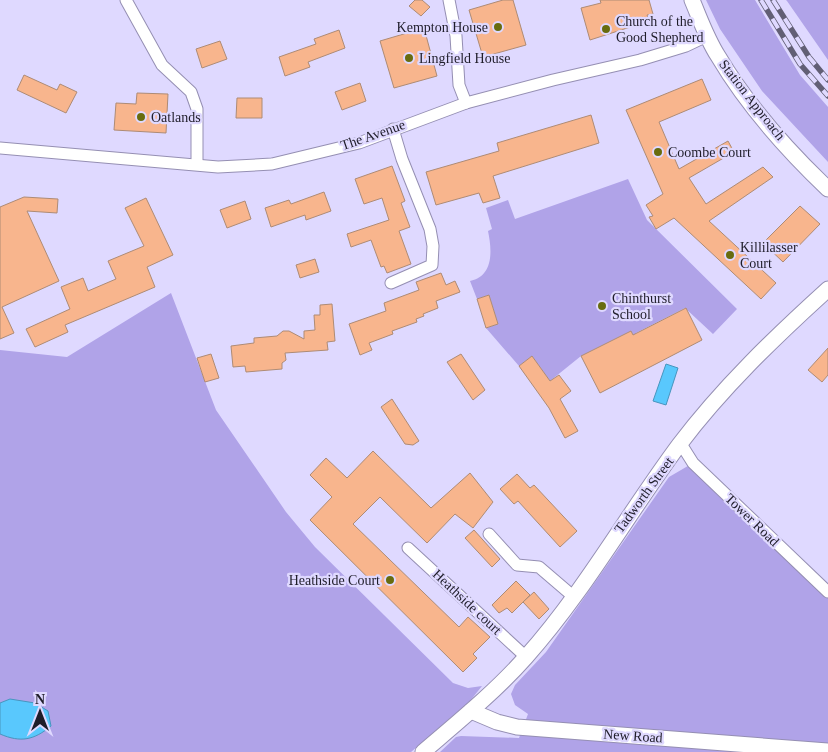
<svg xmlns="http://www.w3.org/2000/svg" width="828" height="752" viewBox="0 0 828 752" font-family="Georgia,serif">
	<rect width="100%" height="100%" fill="#dfd9ff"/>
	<g fill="#b0a3e8">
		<path d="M706,0h49l45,75 28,32v55l-66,-71 -42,-62z"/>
		<path d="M786,0h42v60l-41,-59z"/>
		<path d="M628,179l19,41 90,89 -24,25 -28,-26 -49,25 3,14 -8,-16 -50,25 -31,25 -18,-25 -13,10 -33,-38 12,-4 -9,-29 -12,4 -7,-18c24,-5 22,-31 18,-50l4,-2 -6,-21 22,-8 7,19z"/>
		<path d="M171,293l45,117 70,102 29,35 138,136 15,5 14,-2 -12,15 -59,51h-411v-402l67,7z"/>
		<path d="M693,463l135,129v160h-388l16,-15 5,-1 58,2 9,-24 -13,-9 -4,-11 4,-9 31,-33 123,-175z"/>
	</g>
	<g fill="#59c8fd" stroke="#4895be">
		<path d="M666,364l12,4 -12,37 -13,-4z"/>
		<path d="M10,699l25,4 13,8 3,15c-17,14 -30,17 -51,8v-31z"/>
	</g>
	<g fill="#f8b58d" stroke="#ae8b75">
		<path d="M415,0h7l8,7 -9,9 -12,-10z"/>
		<path d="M503,0h10l13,45 -43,12 -14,-47z"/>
		<path d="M600,0h49l4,14 -6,1 2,6 -59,19 -9,-32 20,-5z"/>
		<path d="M424,28l13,48 -43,12 -14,-47z"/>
		<path d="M339,30l6,18 -37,14 2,5 -25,9 -6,-19 37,-13 -2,-5z"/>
		<path d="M220,41l7,18 -25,9 -6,-19z"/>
		<path d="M24,75l33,15 3,-6 17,8 -11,21 -49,-23z"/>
		<path d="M702,79l9,21 -52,22 20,47 49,-28 6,11 -45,26 17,26 57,-37 10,10 -64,44 67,62 -15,16 -87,-81 -18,11 -7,-12 4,-1 -7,-11 17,-11 -37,-84z"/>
		<path d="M360,83l6,18 -24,9 -7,-18z"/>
		<path d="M137,93l31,1 -2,39 -52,-3 2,-27 20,1z"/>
		<path d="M237,98h25v20h-26z"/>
		<path d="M591,115l8,28 -106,33 7,22 -17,5 -4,-10 -43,12 -10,-33 73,-21 -2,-8z"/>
		<path d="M392,166l13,35 -4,2 9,24 -11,4 12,33 -24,9 -3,-7 -3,1 -10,-27 -20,7 -4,-13 42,-14 -7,-22 -18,6 -9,-25z"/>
		<path d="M324,192l7,19 -25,9 -1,-5 -34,12 -6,-19 24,-8 2,4z"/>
		<path d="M24,197l34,2 -1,14 -30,-2 32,70 -57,26 12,26 -14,6v-132z"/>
		<path d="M146,198l27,57 -26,12 8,20 -90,38 3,7 -33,15 -9,-18 44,-20 -9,-22 22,-9 5,13 28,-12 -8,-18 36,-15 -19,-38z"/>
		<path d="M245,201l6,18 -24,9 -7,-18z"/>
		<path d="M800,206l20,18 -37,38 -20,-19z"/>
		<path d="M315,259l4,13 -19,6 -4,-13z"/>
		<path d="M441,273l5,12 9,-4 5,11 -24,9 2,7 -15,6 1,2 -8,3 1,3 -25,9 1,3 -24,9 3,7 -12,5 -11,-31 37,-13 -2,-8 35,-13 -3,-8z"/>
		<path d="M489,295l9,29 -12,4 -9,-29z"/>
		<path d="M332,304l3,37 -8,1 1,8 -43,3 1,7 -4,3v6l-36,3 -1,-6 -12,1 -2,-21 23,-3v-5l23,-2 6,-5h6l15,8v-8l11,-1 -1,-15h6v-10z"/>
		<path d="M686,308l16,32 -102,53 -19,-37 50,-25 2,4z"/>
		<path d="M828,348v27l-6,7 -14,-12z"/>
		<path d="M211,354l8,24 -14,4 -8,-24z"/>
		<path d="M461,354l24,36 -12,10 -26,-38z"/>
		<path d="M532,356l18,25 9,-6 12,16 -11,8 18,32 -13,7 -16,-30 -30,-42z"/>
		<path d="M392,399l27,42 -6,4 -8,-1 -24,-37z"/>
		<path d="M373,451l58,57 39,-35 23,29 -20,26 -18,-14 -28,29 -47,-46 -27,27 106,103 9,-10 22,20 -17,17 4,4 -14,14 -153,-152 22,-23 -22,-22 16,-17 21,20z"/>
		<path d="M517,474l13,14 4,-3 43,46 -17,16 -42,-46 -4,3 -14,-15z"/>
		<path d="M474,530l26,29 -8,8 -27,-29z"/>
		<path d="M516,581l14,14 -18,18 -5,-5 -8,5 -7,-8z"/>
		<path d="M534,592l15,17 -10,10 -16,-17z"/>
	</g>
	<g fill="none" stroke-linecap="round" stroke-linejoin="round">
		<defs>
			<g id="minor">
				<path d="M126,0l36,65 29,27 6,17v55"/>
				<path d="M449,0l7,36 3,49 7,18"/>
				<path d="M0,148l218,19 54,-3 87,-21 107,-40 87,-23 87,-20 46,-14 21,-10"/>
				<path d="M391,283l41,-18 1,-19 -3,-17 -28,-70 -9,-30"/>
				<path d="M681,444l12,19 135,129"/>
				<path d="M489,534l28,31 22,2 35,30"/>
				<path d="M408,548l118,109"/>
			</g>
			<g id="secondary">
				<path d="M692,0c8,19 15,39 26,56 29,49 69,94 110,133"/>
				<path d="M471,711l26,11 20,5 311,24"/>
				<path d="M423,752c35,-30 72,-60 103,-95 58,-65 101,-142 153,-212 43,-57 96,-108 149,-156"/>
			</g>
		</defs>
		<use href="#minor" stroke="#958fb3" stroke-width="13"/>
		<use href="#secondary" stroke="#958fb3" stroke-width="17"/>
		<use href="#minor" stroke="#fff" stroke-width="11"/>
		<use href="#secondary" stroke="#fff" stroke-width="15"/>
		<defs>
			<g id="rail">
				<path d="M761,0l39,64 28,32"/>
				<path d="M773,0l36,57 19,23"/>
			</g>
		</defs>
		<use href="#rail" stroke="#625f75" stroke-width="5.5"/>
		<use href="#rail" stroke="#dfd9ff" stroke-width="4" stroke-dasharray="11" stroke-linecap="butt"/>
	</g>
	<g fill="#686c0f" stroke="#dfd9ff" stroke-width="2">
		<circle cx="498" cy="27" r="5"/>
		<circle cx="606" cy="29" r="5"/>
		<circle cx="409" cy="58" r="5"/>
		<circle cx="141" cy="117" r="5"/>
		<circle cx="658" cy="152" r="5"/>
		<circle cx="730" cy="255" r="5"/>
		<circle cx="602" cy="306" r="5"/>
		<circle cx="390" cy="580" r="5"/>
	</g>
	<g text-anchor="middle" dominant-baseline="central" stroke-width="4.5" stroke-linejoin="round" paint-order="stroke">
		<g font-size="14" fill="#1f1d2a" stroke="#dfd9ff" text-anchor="start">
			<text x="616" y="21">Church of the<tspan x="616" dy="16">Good Shepherd</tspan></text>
			<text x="488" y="27" text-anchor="end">Kempton House</text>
			<text x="419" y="58">Lingfield House</text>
			<text x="151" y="117">Oatlands</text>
			<text x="668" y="152">Coombe Court</text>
			<text x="740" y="247">Killilasser<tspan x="740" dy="16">Court</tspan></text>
			<text x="612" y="298">Chinthurst<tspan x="612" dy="16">School</tspan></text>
			<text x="380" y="580" text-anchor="end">Heathside Court</text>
		</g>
		<g font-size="14" fill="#1f1d2a" stroke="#dfd9ff">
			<text transform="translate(752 100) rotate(52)">Station Approach</text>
			<text transform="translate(373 135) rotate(-19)">The Avenue</text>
			<text transform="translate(644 495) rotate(-54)">Tadworth Street</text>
			<text transform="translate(752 520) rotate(44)">Tower Road</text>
			<text transform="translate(467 602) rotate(43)">Heathside court</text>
			<text transform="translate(633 736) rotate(4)">New Road</text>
		</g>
	</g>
	<g transform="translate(40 712)" stroke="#dfd9ff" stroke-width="4" paint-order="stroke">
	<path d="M0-4L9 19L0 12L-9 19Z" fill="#1f1d2a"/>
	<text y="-8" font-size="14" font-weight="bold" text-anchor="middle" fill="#1f1d2a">N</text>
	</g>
</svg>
